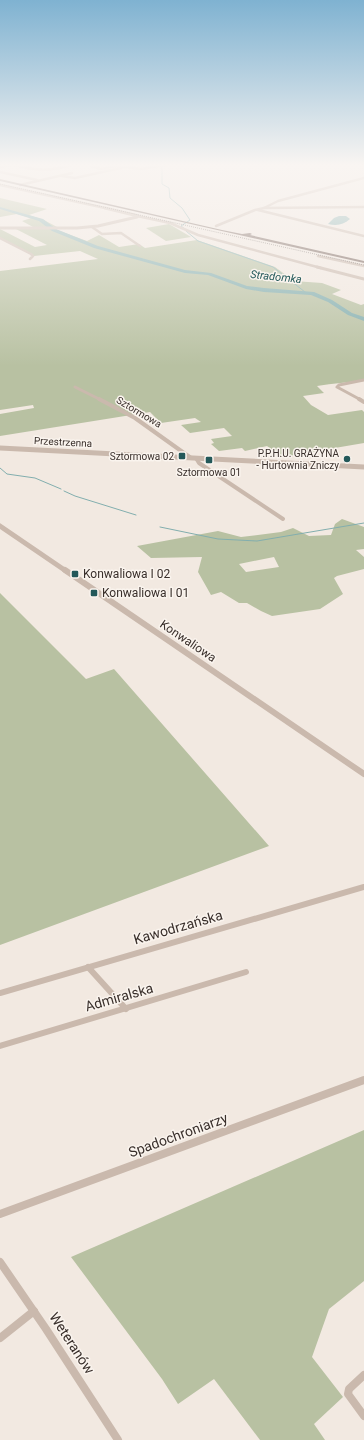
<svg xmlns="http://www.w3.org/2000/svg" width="364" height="1440" viewBox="0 0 364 1440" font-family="Roboto,sans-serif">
	<rect width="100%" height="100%" fill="#f2e9e1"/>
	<g fill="#b8c1a2" fill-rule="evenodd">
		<path d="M0,198l47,11 -18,6 15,5 13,7v3l30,11 12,-6 20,12 20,-3 6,4 52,-8 78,27 19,14 28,2 19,7 -9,4 29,11 3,-1v76c-16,3 -31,3 -47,6l7,7 -21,3 8,9 17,10 34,-5 2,2v31l-82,14 -15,-11 -22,5 -3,-3 -23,3 -8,-7 3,-1 -3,-4 21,-3 -8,-8 -34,5 -9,-8 20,-3 -6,-4 -34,5 -11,-11 -150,24v-22l34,-6 -1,-3 -33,5v-139l98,-12 -18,-8 -46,5 -34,-18v-9l35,18 12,-2 -33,-17 19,-1 -11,-6 9,-3 -14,-4 -17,3z"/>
		<path d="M169,224l22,13 -25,4 -20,-13z"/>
		<path d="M342,519l22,8v22l-8,1 8,7v12l-27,7 -3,2 9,16 -23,15 -48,7 -11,-5 -14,-8h-8l-18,-11 -10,3 -13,-23 4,-15 -51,1 -14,-12 81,-15 23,6 40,-5 12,-4 16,8 22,-1 4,-11zM274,557l5,10 -33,5 -7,-8z"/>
		<path d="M0,593l86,86 28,-10 155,177 -269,99z"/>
		<path d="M364,1130v151l-35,28 -17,48 31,40 -29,27 11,16h-65l-46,-61 -36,25 -16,-25 -91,-122z"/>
	</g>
	<path fill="#82aeae" d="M339,216h7l4,3c-7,6 -13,7 -22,5l6,-6z"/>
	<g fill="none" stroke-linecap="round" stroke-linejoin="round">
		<g stroke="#82aeae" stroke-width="1">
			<path d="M162,166v18l7,4 1,10 12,10 8,12 -9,6 4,3"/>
			<path d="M186,231l12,10 75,26 32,25"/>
			<path d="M0,468l7,6 28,4 26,11"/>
			<path d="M64,491l11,5 61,19"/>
			<path d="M160,527l58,12 39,2 107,-18"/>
		</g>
		<path fill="#82aeae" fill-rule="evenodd" d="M0,207l43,12 13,10 42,17 87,24 26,3 36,13 17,2 50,4 18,8 20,13 12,4v4l-16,-6 -20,-13 -17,-7 -47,-3 -18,-3 -38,-14 -23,-2 -91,-25 -42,-17 -13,-10 -39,-12z"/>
		<g stroke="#cab9ad" stroke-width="2.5">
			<path d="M96,164l-5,2 10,3 15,-3 -7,-2"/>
			<path d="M15,165c20,6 38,7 58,-1"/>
			<path d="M0,167l17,-3"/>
			<path d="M0,172l37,8"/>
			<path d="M62,176l13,2 50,-11 16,2 30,-5"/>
			<path d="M0,185l105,23"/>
			<path d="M20,185l52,-12"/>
			<path d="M264,208l100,-1"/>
			<path d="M258,210l106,26"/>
			<path d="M137,216l33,7 28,12 123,33"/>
			<path d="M216,226l39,-16 9,-2 14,-7 86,-23"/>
			<path d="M92,227l10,7 19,-1 19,13"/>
			<path d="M0,238l31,16 2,2 -3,3"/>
			<path d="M318,256l46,10"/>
		</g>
		<g stroke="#cab9ad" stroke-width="3">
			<path d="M317,267l47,12"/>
			<path d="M75,387l26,13"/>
			<path d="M361,400l-24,-13 2,-2 25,-5"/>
		</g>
		<g stroke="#cab9ad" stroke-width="4">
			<path d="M99,399l36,19 56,40"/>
			<path d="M359,399l5,3"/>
			<path d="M196,458l3,5 84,56"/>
		</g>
		<g stroke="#cab9ad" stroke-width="6">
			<path d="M88,967l38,42"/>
			<path d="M0,993l364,-106"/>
			<path d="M0,1046l246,-74"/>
		</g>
		<g stroke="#cab9ad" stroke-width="8">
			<path d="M0,1214l364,-134"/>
			<path d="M0,1262l46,67 72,111"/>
			<path d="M0,1338l34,-27"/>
			<path d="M364,1375l-15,14 -1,5 16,22"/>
		</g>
		<g stroke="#cab9ad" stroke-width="3">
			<path d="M105,208l33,8"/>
			<path d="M0,228h77l21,-2 39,-9"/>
		</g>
		<g stroke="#cab9ad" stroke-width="5">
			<path d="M0,448l364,19"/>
			<path d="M0,526l66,45"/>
		</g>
		<path stroke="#cab9ad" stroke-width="6" d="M65,570l299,204"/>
		<path fill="#7a665e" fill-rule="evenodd" d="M0,179l222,51 20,4 8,-1 2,1 -2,1 114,26v2l-364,-82z"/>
		<path stroke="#392f2b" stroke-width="1" stroke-dasharray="0.5 1.5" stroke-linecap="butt" d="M0,184l364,81"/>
	</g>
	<linearGradient id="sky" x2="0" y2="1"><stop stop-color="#7fb2d1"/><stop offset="0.45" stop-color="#f9f5f2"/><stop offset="1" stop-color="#f9f5f2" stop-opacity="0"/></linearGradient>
	<rect width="364" height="366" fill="url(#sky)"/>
	<g fill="#235859" stroke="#faf4ee" stroke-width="1.5">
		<rect x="178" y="452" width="8" height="8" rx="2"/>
		<circle cx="347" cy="459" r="4"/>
		<rect x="205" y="456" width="8" height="8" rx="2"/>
		<rect x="71" y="570" width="8" height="8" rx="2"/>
		<rect x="90" y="589" width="8" height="8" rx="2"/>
	</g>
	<g text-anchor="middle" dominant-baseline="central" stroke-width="3" stroke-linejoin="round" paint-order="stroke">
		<g font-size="10" fill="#392f2b" stroke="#faf4ee">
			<text transform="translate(139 412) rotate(31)">Sztormowa</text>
			<text transform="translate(63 442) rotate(3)">Przestrzenna</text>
		</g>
		<g font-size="10" fill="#392f2b" stroke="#faf4ee" text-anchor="end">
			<text x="339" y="453">P.P.H.U. GRAŻYNA<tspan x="339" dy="12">- Hurtownia Zniczy</tspan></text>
			<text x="174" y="456">Sztormowa 02</text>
			<text x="209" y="472" text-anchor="middle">Sztormowa 01</text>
		</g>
		<g font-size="11" font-style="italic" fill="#235859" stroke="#faf4ee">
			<text transform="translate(276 277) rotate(6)">Stradomka</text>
		</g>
		<g font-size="12" fill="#392f2b" stroke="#faf4ee" text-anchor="start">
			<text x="83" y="574">Konwaliowa I 02</text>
			<text x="102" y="593">Konwaliowa I 01</text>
		</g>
		<g font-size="12" fill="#392f2b" stroke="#faf4ee">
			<text transform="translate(188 641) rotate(34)">Konwaliowa</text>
		</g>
		<g font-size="14" fill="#392f2b" stroke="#faf4ee">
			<text transform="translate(178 927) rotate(-16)">Kawodrzańska</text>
			<text transform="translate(119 997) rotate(-16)">Admiralska</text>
			<text transform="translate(178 1135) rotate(-20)">Spadochroniarzy</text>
			<text transform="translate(72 1343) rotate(57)">Weteranów</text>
		</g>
	</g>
</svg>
